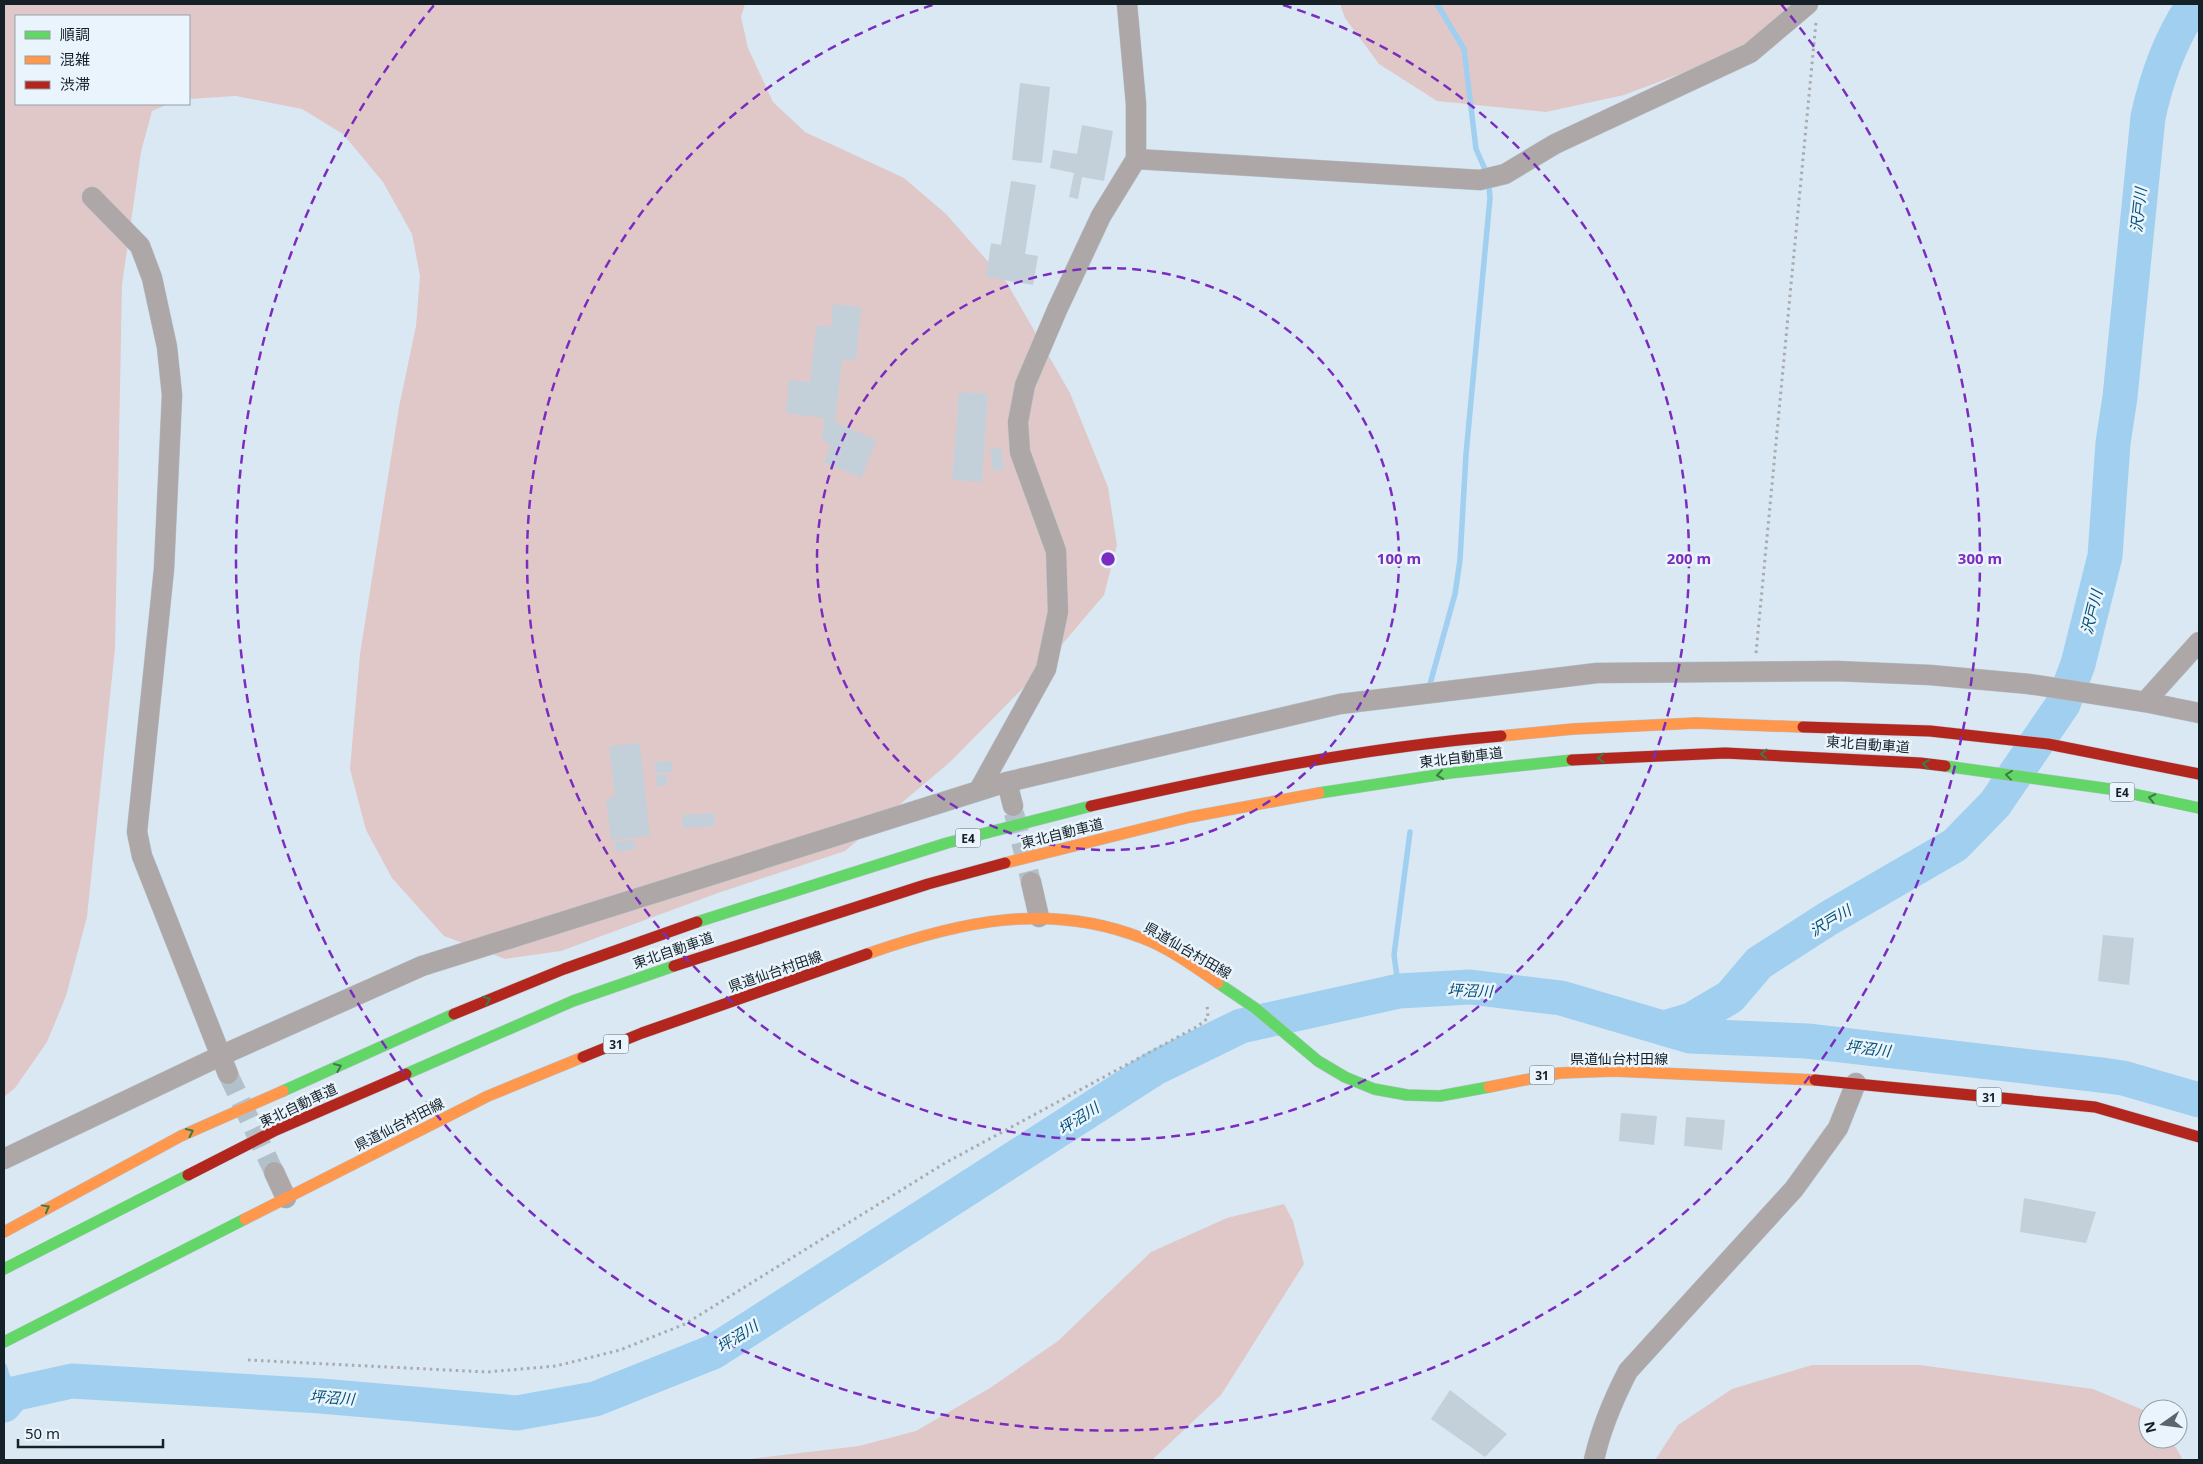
<svg xmlns="http://www.w3.org/2000/svg" width="2203" height="1464" viewBox="0 0 2203 1464" font-family="'Noto Sans','Noto Sans JP',sans-serif">
	<rect width="100%" height="100%" fill="#d9e8f3"/>
	<g fill="#e0c8c9">
		<path d="M4,4h741l-4,13 7,31 25,54 32,30 99,46 42,36 61,69 63,110 38,94 9,58 -13,50 -67,79 -87,88 -105,89 -127,42 -157,58 -56,8 -61,-23 -52,-58 -26,-48 -16,-61 10,-115 39,-247 17,-81 4,-50 -8,-42 -29,-52 -40,-48 -41,-25 -66,-13 -47,3v-83h-173v88h152l-16,7 -11,41 -19,133 -7,363 -28,269 -21,79 -19,46 -32,46 -11,9z"/>
		<path d="M1340,4h479l-110,59 -85,32 -78,17 -109,-11 -58,-37 -34,-46z"/>
		<path d="M1284,1204l9,17 11,43 -83,131 -69,65h-411l118,-14 57,-15 74,-43 68,-47 93,-89 76,-34z"/>
		<path d="M1812,1365h108l173,24 55,23v27h23l12,21h-528l23,-35 54,-36z"/>
	</g>
	<g fill="none" stroke-linecap="round" stroke-linejoin="round">
		<g stroke="#a0cff0" stroke-width="5.5">
			<path d="M1430,684l25,-90 5,-34 6,-106 24,-256 -2,-22 -12,-27 -12,-100 -27,-45"/>
			<path d="M1399,991l-5,-36 16,-123"/>
			<path d="M4,1366l9,28"/>
		</g>
		<g stroke="#a0cff0" stroke-width="35">
			<path d="M1664,1028l27,-8 39,-23 29,-34 70,-45 126,-73 40,-41 68,-100 15,-40 27,-108 8,-113 7,-46 28,-280c9,-41 22,-78 46,-113"/>
			<path d="M4,1405l9,-11 59,-13 249,15 196,17 78,-14 118,-47 442,-284 86,-42 158,-35 71,-4 91,11 129,38 117,5 294,34 22,3 76,22"/>
		</g>
	</g>
	<g fill="#c4d0d9">
		<path d="M1020,83l30,4 -8,76 -30,-3z"/>
		<path d="M1082,125l31,6 -9,50 -22,-4 -4,22 -9,-2 5,-24 -24,-5 3,-18 24,4z"/>
		<path d="M1011,181l25,4 -11,69 13,2 -5,29 -47,-8 5,-34 10,2z"/>
		<path d="M833,304l28,3 -5,53 -14,-1 -7,63 42,18 -16,38 -37,-16 7,-16 -9,-7 2,-21 -38,-5 3,-33 21,2 6,-57 15,2z"/>
		<path d="M959,392l29,2 -6,88 -30,-2z"/>
		<path d="M1001,447l3,23 -11,1 -3,-22z"/>
		<path d="M640,743l10,93 -39,4 -5,-42 9,-1 -6,-51z"/>
		<path d="M672,761v11l-17,1v-11z"/>
		<path d="M667,774v11l-11,1v-11z"/>
		<path d="M714,813l1,13 -32,2 -1,-13z"/>
		<path d="M634,840l2,9 -20,3 -2,-10z"/>
		<path d="M2103,935l31,3 -5,47 -31,-4z"/>
		<path d="M1621,1113l36,3 -3,29 -35,-4z"/>
		<path d="M1686,1117l39,3 -3,30 -38,-4z"/>
		<path d="M2024,1198l72,14 -10,31 -66,-11z"/>
		<path d="M1450,1390l57,44 -22,23 -54,-38z"/>
	</g>
	<g fill="none" stroke-linecap="round" stroke-linejoin="round">
		<g stroke="#b2c0ca" stroke-width="20" stroke-dasharray="20 10" stroke-linecap="butt">
			<path d="M1014,813l17,69"/>
			<path d="M228,1074l46,98"/>
		</g>
		<defs>
			<g id="street">
				<path d="M1136,159l344,21 25,-6 50,-30 195,-91 58,-49"/>
				<path d="M92,197l48,49 12,32 15,69 5,48 -8,174 -27,263 5,24 86,218"/>
				<path d="M2145,702l54,-60"/>
				<path d="M1007,782l6,24"/>
				<path d="M979,790l67,-121 12,-57 -2,-61 -36,-99 -2,-30 7,-37 32,-75 44,-94 35,-57v-55l-9,-100"/>
				<path d="M1031,882l8,35"/>
				<path d="M4,1159l216,-103 202,-90 585,-184 333,-78 257,-31 239,-2 94,4 99,9 116,18 54,11"/>
				<path d="M274,1172l12,26"/>
				<path d="M1594,1460c7,-32 19,-60 34,-89l166,-182 44,-61 18,-45"/>
			</g>
			<g id="fast">
				<path d="M1945,766l165,23 89,19"/>
				<path d="M1319,793l131,-20 122,-13"/>
				<path d="M697,922l250,-79 144,-37"/>
				<path d="M1218,983l37,25 63,53 27,16 29,12 33,6 33,1 49,-9"/>
				<path d="M406,1074l167,-73 101,-35"/>
				<path d="M283,1091l171,-77"/>
				<path d="M4,1269l184,-94"/>
				<path d="M4,1342l241,-123"/>
			</g>
			<g id="slow">
				<path d="M1501,736l72,-7 123,-6 107,4"/>
				<path d="M1005,863l185,-46 129,-24"/>
				<path d="M867,954c91,-32 181,-53 275,-16 27,10 53,29 76,45"/>
				<path d="M1489,1087l71,-14 54,-2 201,9"/>
				<path d="M245,1219l243,-123 95,-39"/>
				<path d="M4,1232l177,-96 102,-45"/>
			</g>
			<g id="jam">
				<path d="M1803,727l127,4 118,13 151,30"/>
				<path d="M1572,760l153,-7 195,10 25,3"/>
				<path d="M1091,806c137,-31 269,-58 410,-70"/>
				<path d="M674,966l254,-82 77,-21"/>
				<path d="M454,1014l110,-45 133,-47"/>
				<path d="M583,1057l59,-24 225,-79"/>
				<path d="M1815,1080l280,27 104,30"/>
				<path d="M188,1175l86,-44 132,-57"/>
			</g>
		</defs>
		<use href="#street" stroke="#b8c3cc" stroke-width="21"/>
		<use href="#fast" stroke="#b8c3cc" stroke-width="12"/>
		<use href="#slow" stroke="#b8c3cc" stroke-width="12"/>
		<use href="#jam" stroke="#b8c3cc" stroke-width="12"/>
		<g stroke="#a9abae" stroke-width="3" stroke-dasharray="2.5 4" stroke-linecap="butt">
			<path d="M1756,653l60,-631"/>
			<path d="M248,1360l239,12 69,-6 64,-16 65,-26 260,-161 253,-137 10,-8 -1,-14"/>
		</g>
		<use href="#street" stroke="#aea7a7" stroke-width="20"/>
		<use href="#fast" stroke="#63d668" stroke-width="11"/>
		<use href="#slow" stroke="#ff974d" stroke-width="11"/>
		<use href="#jam" stroke="#b3261e" stroke-width="11"/>
	</g>
	<defs><path id="oneway-chevron" d="M-2-3.5L2.5 0L-2 3.5" fill="none" stroke-width="1.6" stroke-linecap="round" stroke-linejoin="round" transform="scale(1.25)"/></defs>
	<g stroke="#3c7b48">
		<use href="#oneway-chevron" transform="translate(1764 754) rotate(-179)"/>
		<use href="#oneway-chevron" transform="translate(1601 758) rotate(177)"/>
		<use href="#oneway-chevron" transform="translate(1926 764) rotate(-172)"/>
		<use href="#oneway-chevron" transform="translate(1440 775) rotate(172)"/>
		<use href="#oneway-chevron" transform="translate(2009 775) rotate(-173)"/>
		<use href="#oneway-chevron" transform="translate(2152 798) rotate(-168)"/>
		<use href="#oneway-chevron" transform="translate(487 1000) rotate(-22)"/>
		<use href="#oneway-chevron" transform="translate(338 1067) rotate(-23)"/>
		<use href="#oneway-chevron" transform="translate(190 1132) rotate(-25)"/>
		<use href="#oneway-chevron" transform="translate(46 1208) rotate(-29)"/>
	</g>
	<g fill="none" stroke="#7b2cbf" stroke-width="2.5" stroke-dasharray="9 6">
		<circle cx="1108" cy="559" r="291"/>
		<path d="M1283 5A581 581 0 1 1 933 5"/>
		<path d="M1781 4A872 872 0 1 1 435 4"/>
	</g>
	<g text-anchor="middle" dominant-baseline="central" stroke-width="5" stroke-linejoin="round" paint-order="stroke">
		<g fill="#e9f4fc" stroke="#556067" stroke-width="1">
			<rect x="2109.5" y="782.5" width="25" height="19" rx="4"/>
			<rect x="955.5" y="828.5" width="25" height="19" rx="4"/>
			<rect x="603.5" y="1034.5" width="25" height="19" rx="4"/>
			<rect x="1529.5" y="1065.5" width="25" height="19" rx="4"/>
			<rect x="1976.5" y="1087.5" width="25" height="19" rx="4"/>
		</g>
		<g font-size="12" font-weight="bold" fill="#162027">
			<text x="2122" y="792">E4</text>
			<text x="968" y="838">E4</text>
			<text x="616" y="1044">31</text>
			<text x="1542" y="1075">31</text>
			<text x="1989" y="1097">31</text>
		</g>
		<g font-size="14" fill="#162027" stroke="#e9f4fc">
			<text transform="translate(1868 744) rotate(4)">東北自動車道</text>
			<text transform="translate(1461 757) rotate(-7)">東北自動車道</text>
			<text transform="translate(1062 833) rotate(-14)">東北自動車道</text>
			<text transform="translate(673 950) rotate(-19)">東北自動車道</text>
			<text transform="translate(1188 950) rotate(30)">県道仙台村田線</text>
			<text transform="translate(775 971) rotate(-19)">県道仙台村田線</text>
			<text x="1619" y="1058">県道仙台村田線</text>
			<text transform="translate(298 1105) rotate(-25)">東北自動車道</text>
			<text transform="translate(399 1124) rotate(-27)">県道仙台村田線</text>
		</g>
		<g font-size="15" font-style="italic" fill="#004e75" stroke="#e9f4fc">
			<text transform="translate(2138 210) rotate(-84)">沢戸川</text>
			<text transform="translate(2091 612) rotate(-76)">沢戸川</text>
			<text transform="translate(1830 920) rotate(-31)">沢戸川</text>
			<text transform="translate(1470 990) rotate(2)">坪沼川</text>
			<text transform="translate(1868 1048) rotate(7)">坪沼川</text>
			<text transform="translate(1078 1118) rotate(-33)">坪沼川</text>
			<text transform="translate(737 1336) rotate(-32)">坪沼川</text>
			<text transform="translate(332 1397) rotate(4)">坪沼川</text>
		</g>
	</g>
	<circle cx="1108" cy="559" r="8" fill="#7b2cbf" stroke="#e9f4fc" stroke-width="2.5"/>
	<g font-size="15" text-anchor="middle" font-weight="bold" fill="#7b2cbf" stroke="#e9f4fc" stroke-width="5" stroke-linejoin="round" paint-order="stroke">
		<text x="1399" y="564">100 m</text>
		<text x="1689" y="564">200 m</text>
		<text x="1980" y="564">300 m</text>
	</g>
	<rect width="2203" height="1464" fill="none" stroke="#162027" stroke-width="10"/>
	<rect x="15" y="15" width="175" height="90" fill="#e9f4fc" stroke="#959fa7"/>
	<rect x="25" y="31" width="25" height="8" fill="#63d668" stroke="#959fa7"/>
	<text x="60" y="40" font-size="15" fill="#162027">順調</text>
	<rect x="25" y="56" width="25" height="8" fill="#ff974d" stroke="#959fa7"/>
	<text x="60" y="65" font-size="15" fill="#162027">混雑</text>
	<rect x="25" y="81" width="25" height="8" fill="#b3261e" stroke="#959fa7"/>
	<text x="60" y="90" font-size="15" fill="#162027">渋滞</text>
	<g transform="translate(2163 1424) rotate(256)"><circle r="24" fill="#e9f4fc" stroke="#959fa7"/>
	<path d="M0-4L9 19L0 12L-9 19Z" fill="#5a666e"/>
	<text y="-8" font-size="14" font-weight="bold" text-anchor="middle" fill="#162027">N</text>
	</g>
	<path d="M18 1439v8h145v-8" fill="none" stroke="#162027" stroke-width="2.5"/>
	<text x="25" y="1439" font-size="15" fill="#162027" stroke="#e9f4fc" stroke-width="4" paint-order="stroke">50 m</text>
</svg>
